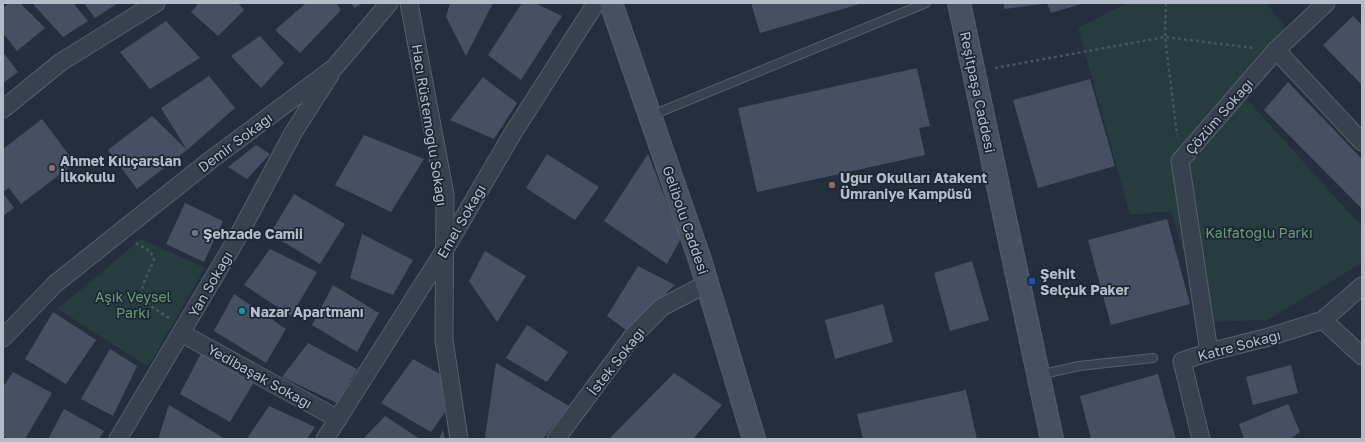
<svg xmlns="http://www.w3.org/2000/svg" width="1365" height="442" viewBox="0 0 1365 442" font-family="'Golos Text',sans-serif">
	<rect width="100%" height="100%" fill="#242f3e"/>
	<g fill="#263c3f">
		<path d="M1127,3h139l18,22 -8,41 -31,31 117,130v36l-94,57 -64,2 -33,-111 -41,4 -52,-187z"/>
		<path d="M141,239l64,29 -57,99 -90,-58z"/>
	</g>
	<g fill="#455162">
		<path d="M9,3h11l25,25 -28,23 -14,-18v-25z"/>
		<path d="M32,3h41l15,18 -25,16z"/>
		<path d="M84,3h34l-23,15z"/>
		<path d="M199,3h39l6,7 -26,26 -27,-24z"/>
		<path d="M306,3h30l5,7 -41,43 -25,-23z"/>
		<path d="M350,3h12l-7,5z"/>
		<path d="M450,3h43l-27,53 -20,-39z"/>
		<path d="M522,3h13l27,13 -41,64 -33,-25z"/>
		<path d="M751,3h112l-103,30z"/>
		<path d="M1004,3h39v1l-39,5z"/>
		<path d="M1047,3h38l-34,10z"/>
		<path d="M1353,16l9,9v60l-39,-40z"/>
		<path d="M166,21l34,37 -50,31 -30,-37z"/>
		<path d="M260,36l24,27 -23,25 -30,-32z"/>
		<path d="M3,52l15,20 -15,11z"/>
		<path d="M917,68l13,58 -11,2 6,27 -168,37 -19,-84z"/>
		<path d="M209,76l26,32 -48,42 -26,-42z"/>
		<path d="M483,77l34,26 -23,36 -44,-19z"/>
		<path d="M1090,79l25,87 -77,22 -25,-88z"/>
		<path d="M1288,82l74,77v50l-98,-99z"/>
		<path d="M152,116l35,34 -50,39 -29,-39z"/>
		<path d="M42,119l33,44 -54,41 -12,-16 -6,4v-43z"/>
		<path d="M364,135l60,24 -33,53 -56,-27z"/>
		<path d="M256,145l14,9 -23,25 -19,-12z"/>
		<path d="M547,154l52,33 -24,33 -49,-32z"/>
		<path d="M648,154l33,84 -14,26 -63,-43z"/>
		<path d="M3,193l11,15 -11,8z"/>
		<path d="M294,194l51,30 -25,40 -50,-30z"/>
		<path d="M185,203l38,18 -19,41 -38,-18z"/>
		<path d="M1167,219l23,85 -79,21 -23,-85z"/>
		<path d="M362,234l51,26 -20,35 -43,-17z"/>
		<path d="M270,249l47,23 -26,44 -47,-31z"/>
		<path d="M485,251l41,25 -29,46 -28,-41z"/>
		<path d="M972,261l17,59 -39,11 -16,-58z"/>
		<path d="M638,266l37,19 -49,45 -19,-14z"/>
		<path d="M333,285l46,28 -22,39 -45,-27z"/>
		<path d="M234,294l52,35 -20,34 -52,-32z"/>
		<path d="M883,304l10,38 -58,17 -10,-39z"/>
		<path d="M53,312l43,28 -30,44 -41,-25z"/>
		<path d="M527,325l41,27 -21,30 -41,-24z"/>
		<path d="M308,343l49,26 -20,34 -55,-26z"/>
		<path d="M110,349l27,17 -24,50 -32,-17z"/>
		<path d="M201,353l53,29 -24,40 -50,-28z"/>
		<path d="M413,359l27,15 5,38 -14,20 -50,-29z"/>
		<path d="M496,363l73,43 -26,33h-55l-3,-2z"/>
		<path d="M1291,365l7,28 -45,12 -7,-28z"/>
		<path d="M13,372l39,21 -27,46h-17l-5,-3v-49z"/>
		<path d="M674,373l48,32 -29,34h-84z"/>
		<path d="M1158,374l18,65h-85l-11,-43z"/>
		<path d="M966,390l11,49h-114l-6,-25z"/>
		<path d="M1288,404l12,28 -10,7h-46l-5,-15z"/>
		<path d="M169,405l56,34h-67z"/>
		<path d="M269,406l46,21 -8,12h-56l-3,-2z"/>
		<path d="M64,409l40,22 -5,8h-51z"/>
		<path d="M385,416l35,23h-57z"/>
		<path d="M443,430l2,9h-6z"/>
	</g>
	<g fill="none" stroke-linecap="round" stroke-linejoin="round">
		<defs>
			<g id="lane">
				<path d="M650,116l276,-113"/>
				<path d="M1039,375l40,-9 74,-8"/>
			</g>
			<g id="street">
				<path d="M409,3l36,192 -1,145 15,99"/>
				<path d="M1276,50l86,92"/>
				<path d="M3,109l58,-47 95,-59"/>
				<path d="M1323,320l39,36"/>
				<path d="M181,333l157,86"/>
				<path d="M3,338l52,-54 153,-122 127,-95 54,-64"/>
				<path d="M1209,352l-29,-191 96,-111 50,-47"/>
				<path d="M118,439l118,-199 57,-107 37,-58"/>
				<path d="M325,439l119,-188 69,-118 83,-130"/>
				<path d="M556,439l76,-102 30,-30 46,-24"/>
				<path d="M1201,439l-19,-78 27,-9 60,-15 54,-17 39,-34"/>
			</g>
			<g id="secondary">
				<path d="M611,3l89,257 54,179"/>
				<path d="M959,3l93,436"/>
			</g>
		</defs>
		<use href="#lane" stroke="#565f6c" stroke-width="10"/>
		<use href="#street" stroke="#565f6c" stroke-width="19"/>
		<use href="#secondary" stroke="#565f6c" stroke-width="24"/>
		<g stroke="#44595c" stroke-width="2.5" stroke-dasharray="3 3" stroke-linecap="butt">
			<path d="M1166,3l-1,34 12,98"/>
			<path d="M995,68l170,-31 89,11"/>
			<path d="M136,243l15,9 3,8c-16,35 -20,36 15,58"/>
		</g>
		<use href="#lane" stroke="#38414e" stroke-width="8"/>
		<use href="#street" stroke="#38414e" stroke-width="17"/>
		<use href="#secondary" stroke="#465061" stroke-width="22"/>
	</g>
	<g fill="#8d6e63" stroke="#1d2633" stroke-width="1.5">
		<circle cx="52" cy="168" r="4"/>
		<circle cx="832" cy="185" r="4"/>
	</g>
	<circle fill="#6b7280" stroke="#1d2633" stroke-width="1.5" cx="195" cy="233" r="4"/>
	<rect fill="#1a4fb4" stroke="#1d2633" stroke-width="1.5" x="1028" y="277" width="8" height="8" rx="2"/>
	<circle fill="#0f9aa8" stroke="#1d2633" stroke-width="1.5" cx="242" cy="311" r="4"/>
	<g text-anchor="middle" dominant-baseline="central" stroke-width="3.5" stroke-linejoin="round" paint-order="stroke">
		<g font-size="14" fill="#b4bcc9" stroke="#1d2633">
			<text transform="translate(978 92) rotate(78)">Reşitpaşa Caddesi</text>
			<text transform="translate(1219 116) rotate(-49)">Çözüm Sokağı</text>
			<text transform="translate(430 125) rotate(81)">Hacı Rüstemoğlu Sokağı</text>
			<text transform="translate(235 142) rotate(-37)">Demir Sokağı</text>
			<text transform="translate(686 220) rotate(71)">Gelibolu Caddesi</text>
			<text transform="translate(461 221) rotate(-60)">Emel Sokağı</text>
			<text transform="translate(210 284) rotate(-60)">Yan Sokağı</text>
			<text transform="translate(1239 345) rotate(-15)">Katre Sokağı</text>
			<text transform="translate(616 361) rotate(-52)">İstek Sokağı</text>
			<text transform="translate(260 376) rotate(29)">Yedibaşak Sokağı</text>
		</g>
		<g font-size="14" font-weight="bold" fill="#b4bcc9" stroke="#1d2633" text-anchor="start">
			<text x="60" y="160">Ahmet Kılıçarslan<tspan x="60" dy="16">İlkokulu</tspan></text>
			<text x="840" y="177">Uğur Okulları Atakent<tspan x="840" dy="16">Ümraniye Kampüsü</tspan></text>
			<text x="203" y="233">Şehzade Camii</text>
			<text x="1040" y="273">Şehit<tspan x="1040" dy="16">Selçuk Paker</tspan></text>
			<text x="250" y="311">Nazar Apartmanı</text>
		</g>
		<g font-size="14" fill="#6b9a76" stroke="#1d2633">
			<text x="1259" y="232">Kalfatoğlu Parkı</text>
			<text x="133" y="296">Aşık Veysel<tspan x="133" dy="16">Parkı</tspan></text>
		</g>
	</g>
	<rect width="1365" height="442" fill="none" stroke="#b4bcc9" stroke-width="8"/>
</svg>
